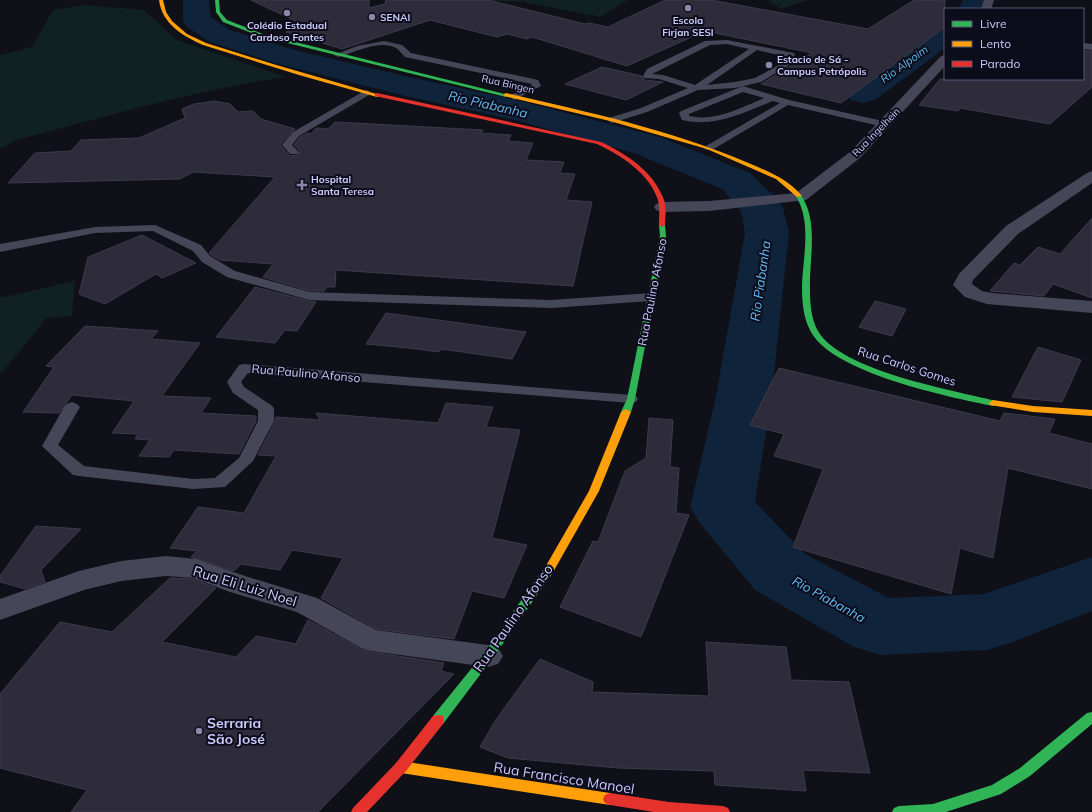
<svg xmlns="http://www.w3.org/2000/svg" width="1092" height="812" viewBox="0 0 1092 812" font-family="Mulish,sans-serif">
	<rect width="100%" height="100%" fill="#101018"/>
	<g fill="#102121">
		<path d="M479,0h149l-28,17 -76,-15z"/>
		<path d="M768,0h40l-27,9z"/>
		<path d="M83,5l61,5 33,30 109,37c-91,13 -180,40 -270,63l-16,9v-94l32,-8 21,-37z"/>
		<path d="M75,281l-3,35 -26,2 -20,26 -26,30v-76z"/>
	</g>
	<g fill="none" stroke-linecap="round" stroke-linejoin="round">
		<g fill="#0f233a" fill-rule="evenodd">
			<path d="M183,0h26l2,17 19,13 65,20 110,26 115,25 140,36 90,36 27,26 6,9 6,25 -18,168 -16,101 50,52 84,44 95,-4 108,-37v54l-79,31 -26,8 -107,5 -26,-8 -99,-57 -56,-68 -9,-15 25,-106 30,-168 -4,-22 -19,-22 -88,-36 -120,-33 -109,-24 -130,-33 -65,-21 -23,-15 -4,-6z"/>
			<path d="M963,0h26l-4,9h-26z"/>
			<path d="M945,25v23l-70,52 -12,3 -12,-3 -5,-7 5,-7 84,-58z"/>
		</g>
	</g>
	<g fill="#2e2c3a" stroke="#3c3a4c">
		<path d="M251,0h118v8l16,-4 1,-4h102l97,24 4,-1 19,4 57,-27h46l157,29 46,-29h31v27l-104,76 -80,-19 51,-31 -107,-22 -78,35 -95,-29 -5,2 -20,-5 -10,3 -67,-17 -88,29 -56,-17 20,-6z"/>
		<path d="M1083,51h9v36l-42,37 -90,-16 -2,3 -39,-6 21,-26h143z"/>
		<path d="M602,67l40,9 2,4 19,2 -37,18 -61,-16z"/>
		<path d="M215,101l15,3 8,8 15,-1 8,8 34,10 -15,16 10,11 9,-1 1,-4 -6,-6 6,-8 7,-4 4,1 5,-6 12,1 7,-7 148,8 -2,3 30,2 -3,6 25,2 -7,17 38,2 -4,11 15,1 -9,26 26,2 -19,84 -237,-16 -1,17h-8l-3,4h-14l-47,-14 10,-13 -53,-4 -9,-5 -2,-2 66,-76 -82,-5 -13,7 -172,4 27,-30 36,-2 10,-11 58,-2 46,-20 -3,-9 12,-5z"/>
		<path d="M1092,218v80l-39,-14 -9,12 -54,-5 24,-28 6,2 18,-18 22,7z"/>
		<path d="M142,235l54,28 -34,15 -6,-4 -51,30 -26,-10 9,-37z"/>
		<path d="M255,287l54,14 7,1 -19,29 -12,-1 -10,13 -59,-6z"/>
		<path d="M875,301l31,8 -14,27 -33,-9z"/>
		<path d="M386,313l140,19 -14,27 -71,-10 -2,3 -30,-4 -43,-4z"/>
		<path d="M85,326l73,5 -7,8 49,4 -38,53 49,2 -10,15 55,3v5l-17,33 -65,-4 -5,7 -30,-1 11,-16 -15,-1 3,-5 -26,-1 22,-32 -62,-6 -13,18 -36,-1 31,-45 -8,-1z"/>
		<path d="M1038,347l43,13 -19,42 -50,-5z"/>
		<path d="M779,368l221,53 4,-8 51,6 -6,14 43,11v45l-84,-21 -15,90 -33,-10 -9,46 -158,-47 30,-78 -49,-13 10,-22 -34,-9z"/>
		<path d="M446,403l47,4 -7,20 34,3 -28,108 35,7 -23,53 -32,-7 -18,48 -78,-10 -55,-31 22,-40 -51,-8 -12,20 -39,-6 -7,7 -43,-14 6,-6 -27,-3 28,-41 46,6 32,-57 -18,-1 17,-33 1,-5 44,3 -4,-7 122,10z"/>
		<path d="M649,418l24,2 -3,47 9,1 -3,45 13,2 -48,122 -81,-30 33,-66 5,1 27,-71 21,-13z"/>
		<path d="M36,526l45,3 -40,41 4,12 -20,7 -25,-7v-6z"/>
		<path d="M170,578l23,1 23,9 -54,54 74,15 20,-21 40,8 12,-24 53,29 10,3 73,11 -3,8 13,3 -136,138h-247l16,-22 -87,-22v-74l60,-72 52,10z"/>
		<path d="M706,642l80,5 5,33 58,2 21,91 -67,-3 3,21 -91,-6 -1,-14 -96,-3 -110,-10 -28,-11 15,-26 45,-62 53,23 -1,10 117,4z"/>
	</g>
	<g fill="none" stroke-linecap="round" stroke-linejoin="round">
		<g fill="#454658" fill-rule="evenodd">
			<path d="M727,40l67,13 2,8 -35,21 -26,6 -37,2 -51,22 -35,11 -5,-3 2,-2 32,-10 47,-20 -29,-9 -15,-1 -1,-2 4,-7 58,-28zM727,44l22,5 -54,36 -32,-10 -11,-1 58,-29zM757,50l30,7 1,3 -33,18 -20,4 -28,3z"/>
			<path d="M384,41l18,4 9,8 127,27 3,6 -27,14 -4,-3 1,-2 21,-10v-1l-127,-27c-3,-3 -6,-7 -9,-9 -18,-9 -41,5 -58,9l-4,-2 23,-9z"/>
			<path d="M743,86l46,14 98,22 2,2 -5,3 -96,-22 -76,45h-6l-2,-2 2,-2 74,-43 -7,-2c-31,12 -57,27 -91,19l-3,-7 2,-2zM743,92l21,6c-23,10 -49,24 -75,18v-2z"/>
			<path d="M366,90l3,1 1,2 -1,2 -70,41 -7,9 7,7 -1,2h-8l-8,-9 11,-13z"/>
			<path d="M155,225l46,20 9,11 25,15 75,21 241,8 100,-7 5,1 1,3 -1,3 -5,1 -100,7 -242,-8 -82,-23 -25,-15 -9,-11 -40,-20 -58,2 -95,19v-8l95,-17z"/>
			<path d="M244,364l387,31 5,1 2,3 -2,3 -5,1 -383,-30 -7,9 3,5 27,18 3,3v13l-21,40 -28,26 -32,2 -114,-13 -6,-1 -31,-29 22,-39 3,-3 5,-2 5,2 3,3 -22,38 26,21 109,13 22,-1 24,-20 19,-37v-11l-25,-17 -6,-11 12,-17z"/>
		</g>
		<g fill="#454658" fill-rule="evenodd">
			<path d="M984,0h10l-3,9h-10z"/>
			<path d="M1083,43l9,1v6l-9,-1z"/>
			<path d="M945,55v11l-85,92 -54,42 -97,11 -47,1 -6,-2 -2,-3 2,-3 6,-2 47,-1 87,-8 54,-41 91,-96z"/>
			<path d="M1092,171v12l-74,51 -45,46 -1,4 10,7 10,2 100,8v12l-105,-9 -22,-7 -12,-12 6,-11 47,-48 81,-53z"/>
			<path d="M166,556l30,3 52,18 69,21 59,32 112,15 10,3 5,8 -5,8 -10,3 -117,-16 -10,-3 -64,-36 -67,-20 -37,-14 -27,-2 -45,5 -37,9 -84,30v-21l79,-28 42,-10z"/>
		</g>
		<g fill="#30b455" fill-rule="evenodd">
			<path d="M215,0h4l1,12 7,8 36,14 246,61 -3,2 -247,-61 -36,-14 -7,-10z"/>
			<path d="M799,194l2,1c16,24 10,55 9,83 0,17 -1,37 8,53 23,40 135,59 178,70l1,2 -1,2 -3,1c-44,-9 -160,-33 -182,-74 -8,-14 -9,-31 -9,-47 1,-29 10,-62 -6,-89z"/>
			<path d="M662,223l3,2 1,11 -31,163 -4,13 -5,3 -5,-3 6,-13 33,-163 -1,-11z"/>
			<path d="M548,567l4,1 1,3 -1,3 -60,85 -49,65 -5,1 -5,-1 -1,-4 1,-4 51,-63 60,-85z"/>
			<path d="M1092,712v12l-62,52 -29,18 -55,18h-54l2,-4 5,-2 34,-2 59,-19 28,-17 67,-55z"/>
		</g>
		<g fill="#ff9f0a" fill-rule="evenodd">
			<path d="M159,0h4l3,12 6,9 15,13 19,9 67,21 107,31 -3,2 -78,-22 -96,-30c-20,-9 -41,-21 -44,-45z"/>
			<path d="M506,93c81,19 163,36 240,69 21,9 41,16 56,34l-5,1 -21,-18 -69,-30 -97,-28 -106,-25v-2z"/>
			<path d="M993,400l40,6 59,4v6l-59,-4 -43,-7 -1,-2z"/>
			<path d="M626,409l5,3 -32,79 -47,83 -4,1 -4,-1 -1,-3 46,-80 32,-79z"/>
			<path d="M401,761l209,32 5,2 2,4 -2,4 -5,2 -209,-32 -5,-2 -2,-4 2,-4z"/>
		</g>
		<g fill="#e5322d" fill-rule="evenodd">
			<path d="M377,93l224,49c26,12 53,30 63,58 3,8 1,17 1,25l-3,2 -3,-2c0,-8 1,-17 -1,-25 -9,-27 -36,-44 -61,-56l-222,-48v-2z"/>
			<path d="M438,715l5,1 1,4 -1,4 -37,47 -39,41h-16l2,-4 43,-45 37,-47z"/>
			<path d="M610,793l59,9 54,4 5,2 2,4h-76l-44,-7 -5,-2 -2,-4 2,-4z"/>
		</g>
	</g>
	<g fill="#8a89ac" stroke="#0d0c1b" stroke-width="1.5">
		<circle cx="688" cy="8" r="4"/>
		<circle cx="287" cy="13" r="4"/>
		<circle cx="372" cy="17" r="4"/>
		<circle cx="769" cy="65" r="4"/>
		<path d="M300 179h4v4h4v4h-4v4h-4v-4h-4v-4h4z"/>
		<circle cx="199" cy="731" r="4"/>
	</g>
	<g text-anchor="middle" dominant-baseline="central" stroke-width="4" stroke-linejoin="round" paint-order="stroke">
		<g font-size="10" font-weight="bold" fill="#cbcafb" stroke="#0d0c1b" text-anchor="start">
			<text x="380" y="17">SENAI</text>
			<text x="688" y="20" text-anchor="middle">Escola<tspan x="688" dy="12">Firjan SESI</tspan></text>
			<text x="287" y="25" text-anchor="middle">Colédio Estadual<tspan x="287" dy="12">Cardoso Fontes</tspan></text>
			<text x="777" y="59">Estacio de Sá -<tspan x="777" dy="12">Campus Petrópolis</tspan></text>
			<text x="311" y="179">Hospital<tspan x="311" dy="12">Santa Teresa</tspan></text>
		</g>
		<g font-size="10" fill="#cbcafb" stroke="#0d0c1b">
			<text transform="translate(508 84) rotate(13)">Rua Bingen</text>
			<text transform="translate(876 132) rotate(-46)">Rua Ingelhein</text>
		</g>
		<g font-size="11" font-style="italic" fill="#61bdf3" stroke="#0d0c1b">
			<text transform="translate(904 64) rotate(-36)">Rio Alpoim</text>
		</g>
		<g font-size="12" fill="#cbcafb" stroke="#0d0c1b">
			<text transform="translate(652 292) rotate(-79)">Rua Paulino Afonso</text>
			<text transform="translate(907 366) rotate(18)">Rua Carlos Gomes</text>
			<text transform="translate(306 373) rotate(5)">Rua Paulino Afonso</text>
		</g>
		<g font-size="13" font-style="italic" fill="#61bdf3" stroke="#0d0c1b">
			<text transform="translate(488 104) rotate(13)">Rio Piabanha</text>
			<text transform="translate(760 281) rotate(-82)">Rio Piabanha</text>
			<text transform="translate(829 599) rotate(29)">Rio Piabanha</text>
		</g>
		<g font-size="14" fill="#cbcafb" stroke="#0d0c1b">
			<text transform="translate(245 586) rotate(17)">Rua Eli Luiz Noel</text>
			<text transform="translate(513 618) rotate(-55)">Rua Paulino Afonso</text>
			<text transform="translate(564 778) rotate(9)">Rua Francisco Manoel</text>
		</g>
		<g font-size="14" font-weight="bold" fill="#cbcafb" stroke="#0d0c1b" text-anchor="start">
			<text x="207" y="723">Serraria<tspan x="207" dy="16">São José</tspan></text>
		</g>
	</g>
	<rect x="944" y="8" width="140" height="72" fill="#0d0c1b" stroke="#595875"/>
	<rect x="952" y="21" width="20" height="6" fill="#30b455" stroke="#595875"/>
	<text x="980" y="28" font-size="12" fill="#cbcafb">Livre</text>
	<rect x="952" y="41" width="20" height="6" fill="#ff9f0a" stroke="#595875"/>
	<text x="980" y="48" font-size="12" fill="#cbcafb">Lento</text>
	<rect x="952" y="61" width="20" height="6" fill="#e5322d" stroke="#595875"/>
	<text x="980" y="68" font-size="12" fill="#cbcafb">Parado</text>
</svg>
